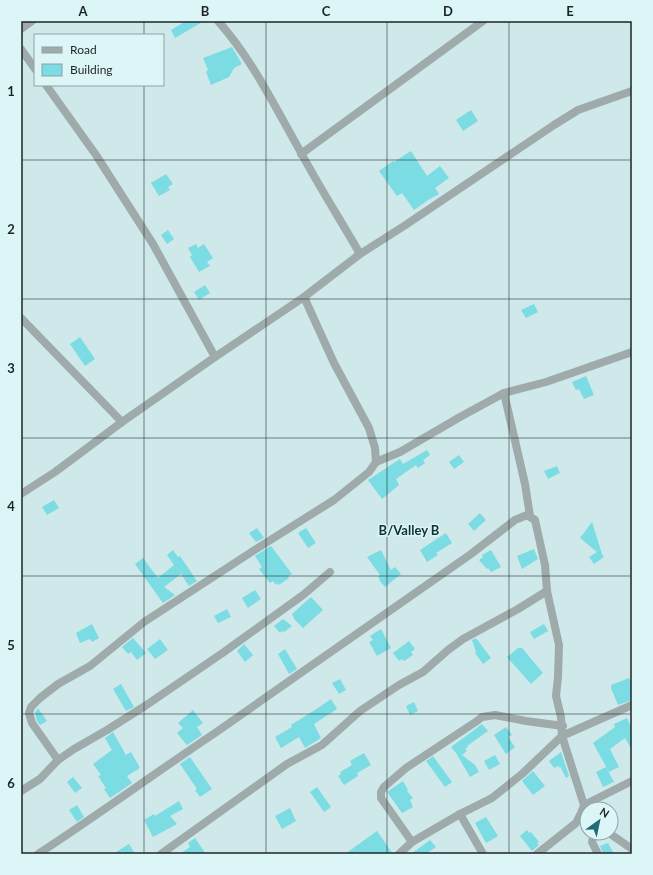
<svg xmlns="http://www.w3.org/2000/svg" width="653" height="875" viewBox="0 0 653 875" font-family="Lato,sans-serif">
	<rect width="100%" height="100%" fill="#cfe8ea"/>
	<g fill="#7bdce3">
		<path d="M186,21h18l-29,17 -4,-8z"/>
		<path d="M232,47l10,17 -8,4 -5,9 -18,8 -5,-13 2,-2 -5,-12z"/>
		<path d="M471,110l7,11 -15,10 -7,-11z"/>
		<path d="M411,151l16,25 13,-10 9,12 -14,10 4,6 -11,6 -14,10 -12,-17 -5,3 -18,-25 14,-10 1,1z"/>
		<path d="M166,174l7,10 -5,3 2,3 -11,6 -8,-13z"/>
		<path d="M168,230l6,9 -7,5 -6,-9z"/>
		<path d="M196,244l2,4 6,-4 9,14 -6,4 3,4 -11,6 -9,-15 2,-2 -4,-7z"/>
		<path d="M205,285l5,8 -11,7 -5,-8z"/>
		<path d="M534,304l4,8 -12,6 -5,-8z"/>
		<path d="M80,337l15,22 -10,7 -15,-22z"/>
		<path d="M586,376l8,19 -10,4 -5,-10 -3,1 -4,-8z"/>
		<path d="M427,450l3,5 -7,5 2,3 -7,5 -2,-3 -20,14 3,6 -17,14 -14,-19 32,-21 3,5z"/>
		<path d="M459,455l5,7 -10,7 -5,-7z"/>
		<path d="M557,466l3,7 -12,6 -4,-8z"/>
		<path d="M54,500l5,8 -12,7 -5,-8z"/>
		<path d="M480,513l6,7 -12,11 -6,-7z"/>
		<path d="M592,522l10,32 2,3 -10,7 -5,-7 8,-5 -17,-14z"/>
		<path d="M257,528l7,10 -8,4 -7,-9z"/>
		<path d="M306,528l10,15 -8,5 -10,-15z"/>
		<path d="M446,533l6,10 -16,10 2,2 -11,7 -7,-12z"/>
		<path d="M271,546l21,28 -4,2 1,2 -10,7 -1,-2 -2,2 -3,-4 -3,2 -11,-14 3,-2 -7,-11z"/>
		<path d="M534,549l4,10 -16,10 -5,-13z"/>
		<path d="M173,550l5,7 2,-1 17,25 -8,5 -8,-12 -17,13 11,8 -12,8 -28,-39 8,-6 15,20 16,-13 -7,-10z"/>
		<path d="M381,550l10,20 4,-3 6,7 -16,13 -6,-7 1,-1 -2,-2 2,-2 -13,-18z"/>
		<path d="M491,550l10,17 -10,5 -3,-4 -1,1 -8,-9 4,-3 -1,-2z"/>
		<path d="M255,590l6,9 -13,9 -6,-10z"/>
		<path d="M311,597l12,13 -20,18 -8,-8 -3,-6z"/>
		<path d="M227,609l4,8 -13,6 -4,-7z"/>
		<path d="M283,619l9,7 -8,6 -2,-1 -2,2 -6,-7z"/>
		<path d="M92,624l7,14 -7,4 -2,-3 -10,4 -4,-10z"/>
		<path d="M544,624l4,7 -14,8 -4,-7z"/>
		<path d="M381,629l10,19 -14,8 -8,-14 4,-2 -3,-4z"/>
		<path d="M133,638l13,15 -9,7 -6,-8 -3,2 -6,-7z"/>
		<path d="M476,638l15,20 -8,6 -8,-11 1,-1 -4,-12z"/>
		<path d="M160,639l8,11 -13,9 -8,-10z"/>
		<path d="M409,641l6,8 -4,3 2,3 -9,6 -2,-2 -3,2 -6,-8z"/>
		<path d="M244,644l9,11 -8,7 -8,-11z"/>
		<path d="M518,648h4l21,25 -12,11 -24,-27z"/>
		<path d="M285,649l12,20 -8,5 -11,-20z"/>
		<path d="M629,678l3,7v15l-14,5 -7,-17v-3z"/>
		<path d="M340,679l6,11 -7,4 -7,-11z"/>
		<path d="M121,684l13,23 -8,4 -13,-22z"/>
		<path d="M331,699l6,10 -23,15 7,14 -16,10 -6,-11 -18,11 -6,-11 17,-10 -1,-2 24,-15z"/>
		<path d="M414,702l4,9 -8,4 -4,-9z"/>
		<path d="M38,708l9,13 -7,4 -3,-4 -2,-8z"/>
		<path d="M193,710l10,13 -6,4 5,8 -15,10 -10,-12 6,-5 -5,-5z"/>
		<path d="M627,718l5,11v21l-7,-12 -15,11 9,18 -10,5 -16,-29 22,-16 -1,-3z"/>
		<path d="M482,724l6,7 -21,15 1,1 -3,2 2,2 -5,4 13,10 4,7 -9,5 -14,-24 -5,-6z"/>
		<path d="M506,727l6,8 -4,2 7,10 -9,7 -12,-19z"/>
		<path d="M113,732l13,23 5,-3 9,16 -13,8 5,7 -22,15 -6,-9 2,-1 -8,-12 3,-1 -8,-11 19,-14 -7,-12z"/>
		<path d="M561,752l8,24 -3,2 -6,-12 -1,2 -1,-2 -4,2 -5,-7z"/>
		<path d="M364,753l7,12 -14,8 1,3 -14,9 -6,-9 3,-2 -1,-2 12,-7 -2,-4z"/>
		<path d="M495,755l5,9 -11,6 -5,-9z"/>
		<path d="M433,756l19,26 -7,5 -19,-26z"/>
		<path d="M190,757l22,32 -12,8 -5,-7 2,-1 -17,-25z"/>
		<path d="M606,767l8,15 -11,5 -7,-15z"/>
		<path d="M533,771l12,15 -12,9 -11,-14z"/>
		<path d="M73,777l9,11 -7,5 -8,-11z"/>
		<path d="M403,781l5,9 -1,1 6,7 -3,2 3,7 -11,6 -15,-21z"/>
		<path d="M317,787l14,20 -7,5 -14,-20z"/>
		<path d="M179,801l4,8 -13,7 7,8 -24,13 -9,-17 10,-6 1,2z"/>
		<path d="M77,805l7,12 -7,5 -8,-12z"/>
		<path d="M290,808l6,13 -14,8 -7,-13z"/>
		<path d="M486,817l12,19 -12,7 -11,-20z"/>
		<path d="M527,830l2,3 2,-1 8,10 -2,1 2,2 -7,6 -12,-15z"/>
		<path d="M377,831l16,23h-48z"/>
		<path d="M195,838l11,16h-26l10,-7 -2,-4z"/>
		<path d="M430,840l6,7 -10,7h-15z"/>
		<path d="M608,843l6,11h-10l-1,-1 -3,-7z"/>
		<path d="M129,844l6,10h-22z"/>
	</g>
	<g fill="none" stroke-linecap="round" stroke-linejoin="round">
		<g stroke="#9faaaa" stroke-width="8">
			<path d="M218,21c34,38 56,84 81,128 19,36 41,70 61,105"/>
			<path d="M21,29l11,-8"/>
			<path d="M21,49l14,20"/>
			<path d="M46,85l50,70 57,89 62,113"/>
			<path d="M301,154l182,-133"/>
			<path d="M21,318l101,104"/>
			<path d="M504,393l21,91 5,32"/>
			<path d="M376,462l24,-10 60,-35 44,-24 42,-11 86,-30"/>
			<path d="M21,494l34,-22 67,-50 93,-65 89,-60 56,-43 44,-28 150,-101 24,-15 54,-19"/>
			<path d="M58,760l-26,-37 -3,-10 2,-6 9,-9 18,-14 32,-18 54,-44 109,-71 81,-51 35,-28 7,-10 -1,-14 -6,-20 -35,-65 -30,-66"/>
			<path d="M21,791l19,-12 18,-19 16,-11 33,-19 38,-24 79,-54 79,-57 27,-23"/>
			<path d="M584,805l48,-24"/>
			<path d="M460,814l23,40"/>
			<path d="M594,833l-2,9 6,12"/>
			<path d="M609,833l23,16"/>
			<path d="M412,842l-31,-44v-6l3,-5 22,-19 71,-47 5,-4 13,-2 31,6 37,5"/>
			<path d="M38,854c60,-39 117,-81 177,-121l256,-179 44,-34 12,-5 8,5 10,45 2,26 12,54 -1,32 -2,19 5,21 1,19 22,69 -2,6 5,4"/>
			<path d="M161,854l126,-90 35,-19 38,-34 39,-26 24,-13 25,-22 15,-11 55,-30 29,-18"/>
			<path d="M399,854l13,-12 48,-28 32,-16 30,-24 40,-38 70,-31"/>
			<path d="M537,854l39,-31 6,-12"/>
		</g>
	</g>
	<path fill="none" stroke="#1c2526" stroke-width="1" stroke-opacity="0.55" d="M144,21v14M266,21v833M387,21v833M509,21v833M144,85v769M21,160h611M21,299h611M21,438h611M21,576h611M21,714h611"/>
	<g text-anchor="middle" dominant-baseline="central" stroke-width="3" stroke-linejoin="round" paint-order="stroke">
		<g font-size="13" font-weight="bold" fill="#0e3134" stroke="#dcf5f7">
			<text x="409" y="530">B/Valley B</text>
		</g>
	</g>
	<rect width="653" height="875" fill="none" stroke="#dcf5f7" stroke-width="44"/>
	<rect x="34" y="34" width="130" height="52" fill="#dcf5f7" stroke="#8fa2a3"/>
	<rect x="42" y="47" width="20" height="6" fill="#9faaaa" stroke="#8fa2a3"/>
	<text x="70" y="54" font-size="12" fill="#1c2526">Road</text>
	<rect x="42" y="64" width="20" height="12" fill="#7bdce3" stroke="#8fa2a3"/>
	<text x="70" y="74" font-size="12" fill="#1c2526">Building</text>
	<g transform="translate(599 821) rotate(33)"><circle r="19" fill="#dcf5f7" stroke="#8fa2a3"/>
	<path d="M0-3L7 15L0 10L-7 15Z" fill="#226d72"/>
	<text y="-6" font-size="11" font-weight="bold" text-anchor="middle" fill="#1c2526">N</text>
	</g>
	<rect x="22" y="22" width="609" height="831" fill="none" stroke="#1c2526" stroke-width="1.5"/>
	<g font-size="13" text-anchor="middle" font-weight="bold" fill="#1c2526">
		<text x="83" y="16">A</text>
		<text x="205" y="16">B</text>
		<text x="326" y="16">C</text>
		<text x="448" y="16">D</text>
		<text x="570" y="16">E</text>
		<text x="11" y="96">1</text>
		<text x="11" y="234">2</text>
		<text x="11" y="373">3</text>
		<text x="11" y="511">4</text>
		<text x="11" y="650">5</text>
		<text x="11" y="788">6</text>
	</g>
</svg>
